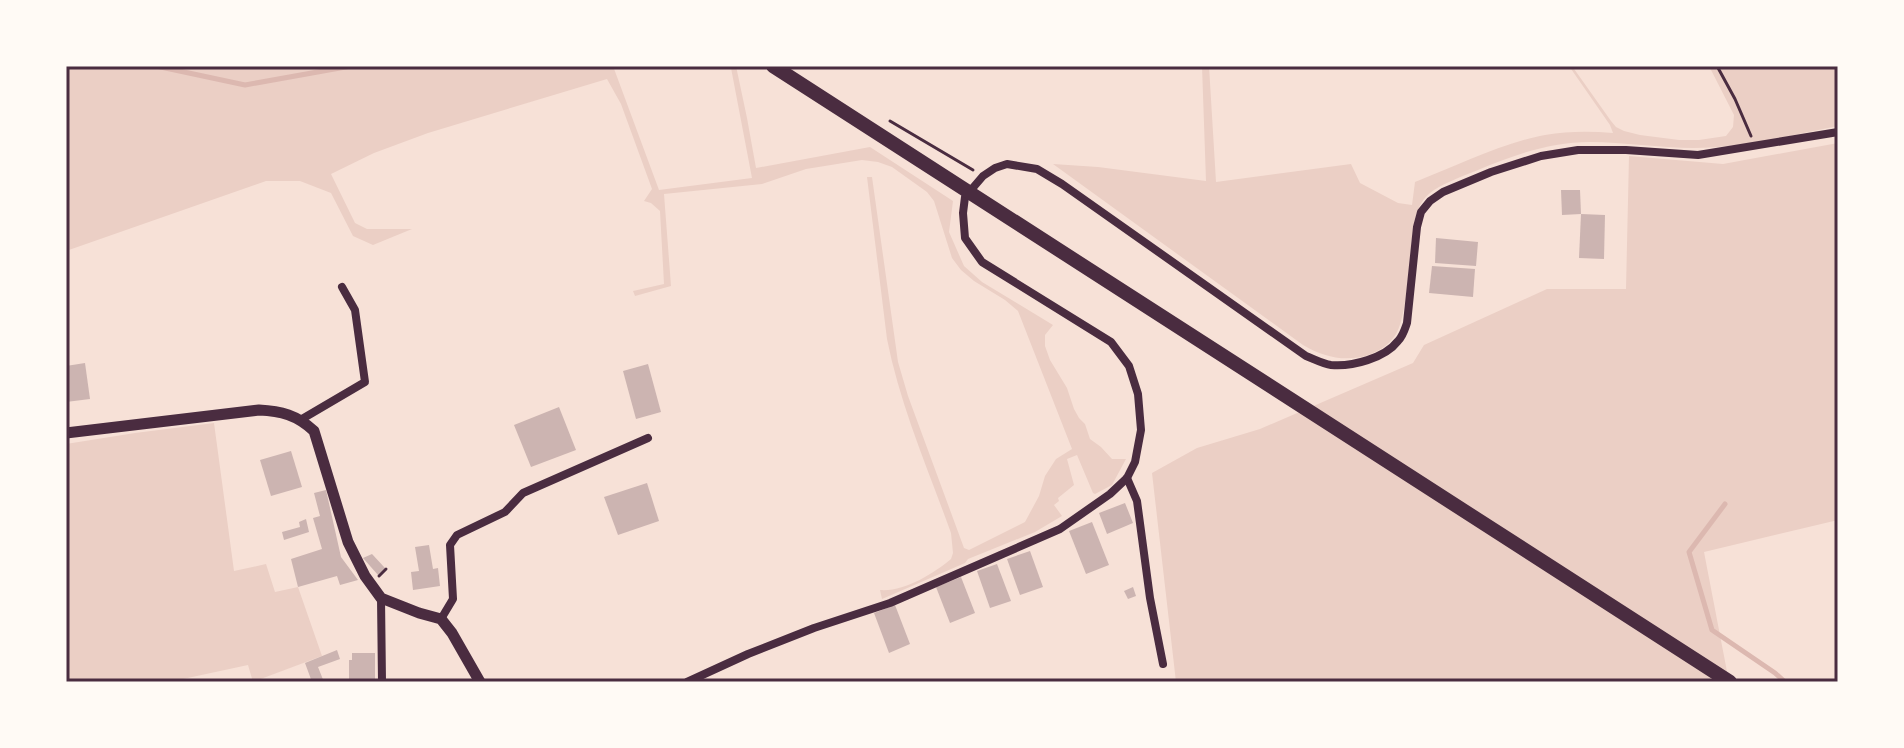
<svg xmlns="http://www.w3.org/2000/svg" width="1904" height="748" viewBox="0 0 1904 748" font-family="'PT Sans Narrow',sans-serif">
	<rect width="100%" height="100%" fill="#f7e1d7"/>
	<g fill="#ebcfc5">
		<path d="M66,66h547l46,124 93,-12 -21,-110 -2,-2h7l11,52 9,50 114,-21 83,54 -4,31 15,34 18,16 71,43 -8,10v11l5,14 17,28 7,21 5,9 6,6 5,15 11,8 11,12h14l-14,26 -17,9 -2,-1 -16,-38 -10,4 7,26 -16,13 1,3 -5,4 8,11 -27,16 -67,27 -3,4 -83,36 -2,-9c24,2 53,-16 71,-31l2,-6 -2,-20c-23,-64 -51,-128 -64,-194l-20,-162h5l26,185 10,34 56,152 5,2 56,-28 14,-26 6,-20 11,-17 16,-10 -54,-138 -13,-11 -31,-19 -13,-11 -9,-12 -18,-57 -7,-9 -35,-25 -14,-5 -16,-2 -56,9 -44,15 -98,10 7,92 -36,10 -2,-5 31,-7 -4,-73 -9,-8 -7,-2 8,-12 -31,-85 -14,-25 -179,54 -54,20 -43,21 24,49 12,6h45l-39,16 -20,-9 -22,-43 -31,-12h-34l-200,70z"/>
		<path d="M1202,66h7l7,116 135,-18 9,19 38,20 14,2 3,-23c39,-15 90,-40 130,-47 23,-4 45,-4 68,-2l-3,-8 -41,-59h3l39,55 5,6 8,4 16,4 39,5h20l27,-4 7,-9 1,-12 -25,-49h129v60c-47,9 -96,22 -145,22 -34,0 -69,-6 -103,-6 -40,0 -76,13 -112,28 -15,6 -31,12 -44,20 -17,11 -20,30 -22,48 -3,23 -5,78 -16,96 -7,12 -21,20 -35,23 -21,4 -39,-1 -58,-12l-250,-181 45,3 108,14z"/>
		<path d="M1838,143v377l-134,32 25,130h-553l-24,-209 45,-25 63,-19 153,-66 11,-18 123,-56h79l3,-133 94,8z"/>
		<path d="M214,423l20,148 32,-7 9,28 23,-5 24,69 -69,26 -5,-17 -79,17h-103v-238l69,-11z"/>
	</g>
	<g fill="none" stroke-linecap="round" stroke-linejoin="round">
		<g stroke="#dcb8b0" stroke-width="5">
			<path d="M156,66l89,19 106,-19"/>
			<path d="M1725,504l-36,48 23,78 63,43 10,9"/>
		</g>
	</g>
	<g fill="#ccb4b1">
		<path d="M1561,190h19l1,24 -19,1z"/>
		<path d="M1581,214l24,1 -1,44 -25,-1z"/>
		<path d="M1436,238l42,4 -2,24 -41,-3z"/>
		<path d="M1432,266l43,3 -2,28 -44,-4z"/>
		<path d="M85,363l5,36 -24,3v-36z"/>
		<path d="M648,364l13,48 -25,7 -13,-48z"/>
		<path d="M559,407l17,43 -45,17 -17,-42z"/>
		<path d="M291,451l11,36 -31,9 -11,-36z"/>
		<path d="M647,483l12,38 -41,14 -14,-38z"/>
		<path d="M326,490l15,67 17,23 -18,5 -3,-9 -39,11 -7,-28 31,-10 -9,-31 7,-2 -6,-23z"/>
		<path d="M1125,503l8,20 -26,11 -8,-21z"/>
		<path d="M306,519l3,13 -25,8 -2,-8 18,-5 -1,-5z"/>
		<path d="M1092,522l17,43 -23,9 -17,-43z"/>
		<path d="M429,545l4,24 5,-1 2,18 -27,4 -2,-18 8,-1 -4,-24z"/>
		<path d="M1030,551l13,36 -23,8 -13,-36z"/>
		<path d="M372,554l13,14 -7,7 -15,-17z"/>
		<path d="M997,564l14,37 -21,7 -13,-37z"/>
		<path d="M961,577l14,36 -25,10 -14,-36z"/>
		<path d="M1133,587l3,9 -8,3 -4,-8z"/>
		<path d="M895,605l15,39 -21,9 -15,-40z"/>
		<path d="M337,650l3,9 -22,8 6,15h-12l-7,-19z"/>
		<path d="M352,653h23v29h-26v-22h3z"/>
	</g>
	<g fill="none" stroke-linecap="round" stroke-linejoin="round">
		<g stroke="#4a2c40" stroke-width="3">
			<path d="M1717,66l18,33 16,37"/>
			<path d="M890,121l83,49"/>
			<path d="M379,576l7,-7"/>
		</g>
		<g stroke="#4a2c40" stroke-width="8">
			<path d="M302,419l63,-37 -10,-72 -13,-23"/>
			<path d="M1127,478l10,23 13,97 13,66"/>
			<path d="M381,598l1,84"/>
			<path d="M441,619l12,-20 -3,-54 7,-10 48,-23 18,-19 125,-55"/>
			<path d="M687,682l61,-28 66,-26 76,-25 170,-74 50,-35 17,-16 8,-16 6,-32 -3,-36 -9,-28 -18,-24 -129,-80 -17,-24 -2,-25 2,-16 18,-21 12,-8 12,-4 30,5 25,15 244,172c8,3 17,8 25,9 21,2 54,-7 67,-24 5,-5 7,-12 9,-18l10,-96 4,-15 9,-11 13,-9 48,-20 50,-16 37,-6h48l72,5 140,-23"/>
		</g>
		<path stroke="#4a2c40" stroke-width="11" d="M66,433l193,-23c22,1 38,5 55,21l34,111 17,34 16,22 38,15 22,6 11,14 28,49"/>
		<path stroke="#4a2c40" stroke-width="14" d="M773,66l957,616"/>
	</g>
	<rect width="1904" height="748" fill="none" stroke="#fffaf5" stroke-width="136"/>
	<rect x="68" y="68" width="1768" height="612" fill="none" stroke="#4a2c40" stroke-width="3"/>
</svg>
